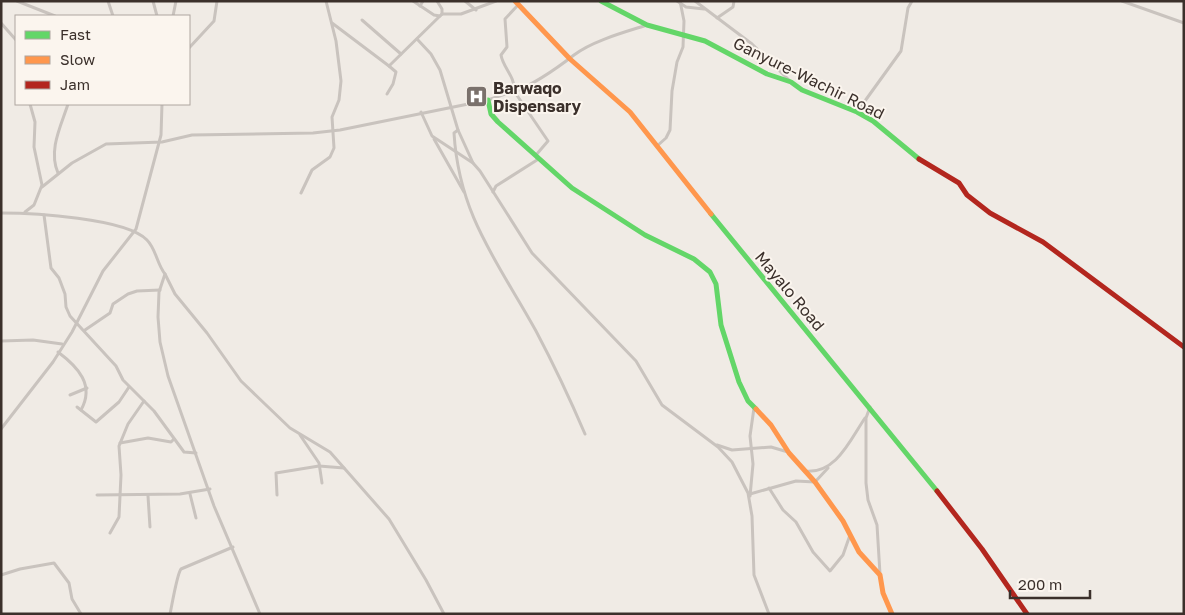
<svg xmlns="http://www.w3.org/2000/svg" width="1185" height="615" viewBox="0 0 1185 615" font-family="'Golos Text',sans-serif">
	<rect width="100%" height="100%" fill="#f0ebe5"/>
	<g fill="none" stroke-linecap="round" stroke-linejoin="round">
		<g stroke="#c9c3be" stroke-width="3">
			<path d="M17,1l38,15"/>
			<path d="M108,1l5,15"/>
			<path d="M153,1l4,15"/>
			<path d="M413,1l21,14 6,1"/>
			<path d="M437,1l5,8v5"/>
			<path d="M465,1l11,9"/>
			<path d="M677,1l9,6 18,2"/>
			<path d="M695,1l57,43 38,37"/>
			<path d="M1122,1l62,22"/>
			<path d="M518,5l-13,14 2,28 -6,8c2,13 15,22 13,37 22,-9 42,-23 60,-37 18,-14 51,-23 73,-30"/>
			<path d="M420,6l3,-5"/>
			<path d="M442,14h19l35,-13"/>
			<path d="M173,16l3,-15"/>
			<path d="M717,18l16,-11 1,-6"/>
			<path d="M362,20l39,34"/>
			<path d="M1,23l15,17"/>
			<path d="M332,23l57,43 53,-52"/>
			<path d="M417,39l14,15 9,16 18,60 -4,3c5,83 44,129 82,198 18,34 34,68 49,103"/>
			<path d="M189,48l25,-27 3,-20"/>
			<path d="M387,94l6,-10 3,-12 -7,-6"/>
			<path d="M421,112l11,24 41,27 7,8 52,82 104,108 26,44 56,42 14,15 16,31 4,23 2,59 15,39"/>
			<path d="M857,112l44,-61 7,-43 4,-7"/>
			<path d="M458,130l15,33"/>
			<path d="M434,139l30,53"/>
			<path d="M657,146l9,-8 4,-8 2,-39 5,-29 6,-15 1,-26 -4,-20"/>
			<path d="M58,173c-10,-23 3,-47 10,-69"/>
			<path d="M42,187l30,-24 34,-19 56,-2 30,-7 121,-2 27,-3 148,-30 26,-9 34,50 -12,14 1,5 -41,26 -3,6"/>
			<path d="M301,193l11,-23 18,-13 4,-9 -2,-31 7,-17 2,-19 -5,-40 -10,-40"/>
			<path d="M25,212l9,-7 8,-20 -8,-38 1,-25 -5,-18"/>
			<path d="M1,213c31,0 125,5 146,27 9,9 10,24 18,34l-6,18 -1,25 2,25 8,34 46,130 46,108"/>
			<path d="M44,215l7,53 8,10 6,16 1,13 4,9 46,50 7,14 31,31 30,41 12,1"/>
			<path d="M165,274l10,20 32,39 34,48 49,47 40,24 59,67 37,61 18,34"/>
			<path d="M85,330l25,-17 3,-9 15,-10 9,-3 23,-1"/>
			<path d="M1,341l32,-1 29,4"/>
			<path d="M58,352c20,15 37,33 23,58"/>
			<path d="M70,395l17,-7"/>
			<path d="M77,407l19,15 23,-20 10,-15"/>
			<path d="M870,407l-4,11v65l2,17 9,25 3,49"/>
			<path d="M1,429l52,-67 19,-30 31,-61 33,-42 25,-94 1,-31"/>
			<path d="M300,435l19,28 3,20"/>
			<path d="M120,443l28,-5 23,4 3,-3"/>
			<path d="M717,445l15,5 39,-3 17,5"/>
			<path d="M804,471c32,4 46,-31 61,-53"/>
			<path d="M769,488l14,22 13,12 17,30 17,19 13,-16 7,-20"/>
			<path d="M190,494l6,24"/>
			<path d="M750,494l46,-13 19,1 13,-14"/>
			<path d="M97,495l83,-1 30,-5"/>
			<path d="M277,495l-1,-22 43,-7 25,2"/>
			<path d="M148,496l2,31"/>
			<path d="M750,496l3,-32 -3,-28 4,-28"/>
			<path d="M110,533l9,-16 2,-42 -2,-29 9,-22 16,-23"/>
			<path d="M1,575l19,-6 34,-6 15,20 3,16 9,15"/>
			<path d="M170,614c2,-9 7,-40 11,-45l52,-22"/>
		</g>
		<g stroke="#63d668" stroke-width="5">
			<path d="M601,1l46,24 58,16 62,33 24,8 11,8 55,22 16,9 46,38"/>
			<path d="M488,100l3,14 7,8 74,66 73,47 49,24 16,13 6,12 5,41 18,57 9,19 8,8"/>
			<path d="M711,214l226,277"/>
		</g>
		<g stroke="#ff974d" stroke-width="5">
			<path d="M515,1l55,58 60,53 81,102"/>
			<path d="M756,409l15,16 18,28 26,29 28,39 16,31 21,23 3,18 9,21"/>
		</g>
		<g stroke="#b3261e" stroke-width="5">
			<path d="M919,159l40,24 8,12 23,18 53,29 141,105"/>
			<path d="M937,491l45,58 45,65"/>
		</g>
	</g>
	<defs>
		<symbol id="hospital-square" viewBox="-11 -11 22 22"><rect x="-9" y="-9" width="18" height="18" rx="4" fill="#7a716c" stroke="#fbf5ee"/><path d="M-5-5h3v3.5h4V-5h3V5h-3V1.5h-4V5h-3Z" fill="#fff"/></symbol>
	</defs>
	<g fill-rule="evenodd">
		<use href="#hospital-square" x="464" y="84" width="25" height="25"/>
	</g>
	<g text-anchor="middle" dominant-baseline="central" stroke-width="4" stroke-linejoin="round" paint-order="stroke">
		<g font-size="16" fill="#3b302b" stroke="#fbf5ee">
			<text transform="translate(809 78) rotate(26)">Ganyure-Wachir Road</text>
			<text transform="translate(790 291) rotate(50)">Mayalo Road</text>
		</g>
		<g font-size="16" font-weight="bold" fill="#3b302b" stroke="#fbf5ee" text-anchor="start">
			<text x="493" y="88">Barwaqo<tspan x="493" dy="18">Dispensary</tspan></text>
		</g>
	</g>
	<rect width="1185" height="615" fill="none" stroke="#3b302b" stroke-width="5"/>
	<rect x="15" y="15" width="175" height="90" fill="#fbf5ee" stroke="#aea6a0"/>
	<rect x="25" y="31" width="25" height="8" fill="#63d668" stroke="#aea6a0"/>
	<text x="60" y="40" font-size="15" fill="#3b302b">Fast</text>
	<rect x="25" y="56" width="25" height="8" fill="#ff974d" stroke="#aea6a0"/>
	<text x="60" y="65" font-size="15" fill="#3b302b">Slow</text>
	<rect x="25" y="81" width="25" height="8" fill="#b3261e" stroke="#aea6a0"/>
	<text x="60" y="90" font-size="15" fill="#3b302b">Jam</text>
	<path d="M1010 590v8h80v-8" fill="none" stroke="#3b302b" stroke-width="2.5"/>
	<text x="1018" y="590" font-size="15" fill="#3b302b" stroke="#fbf5ee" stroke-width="4" paint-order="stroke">200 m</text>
</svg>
